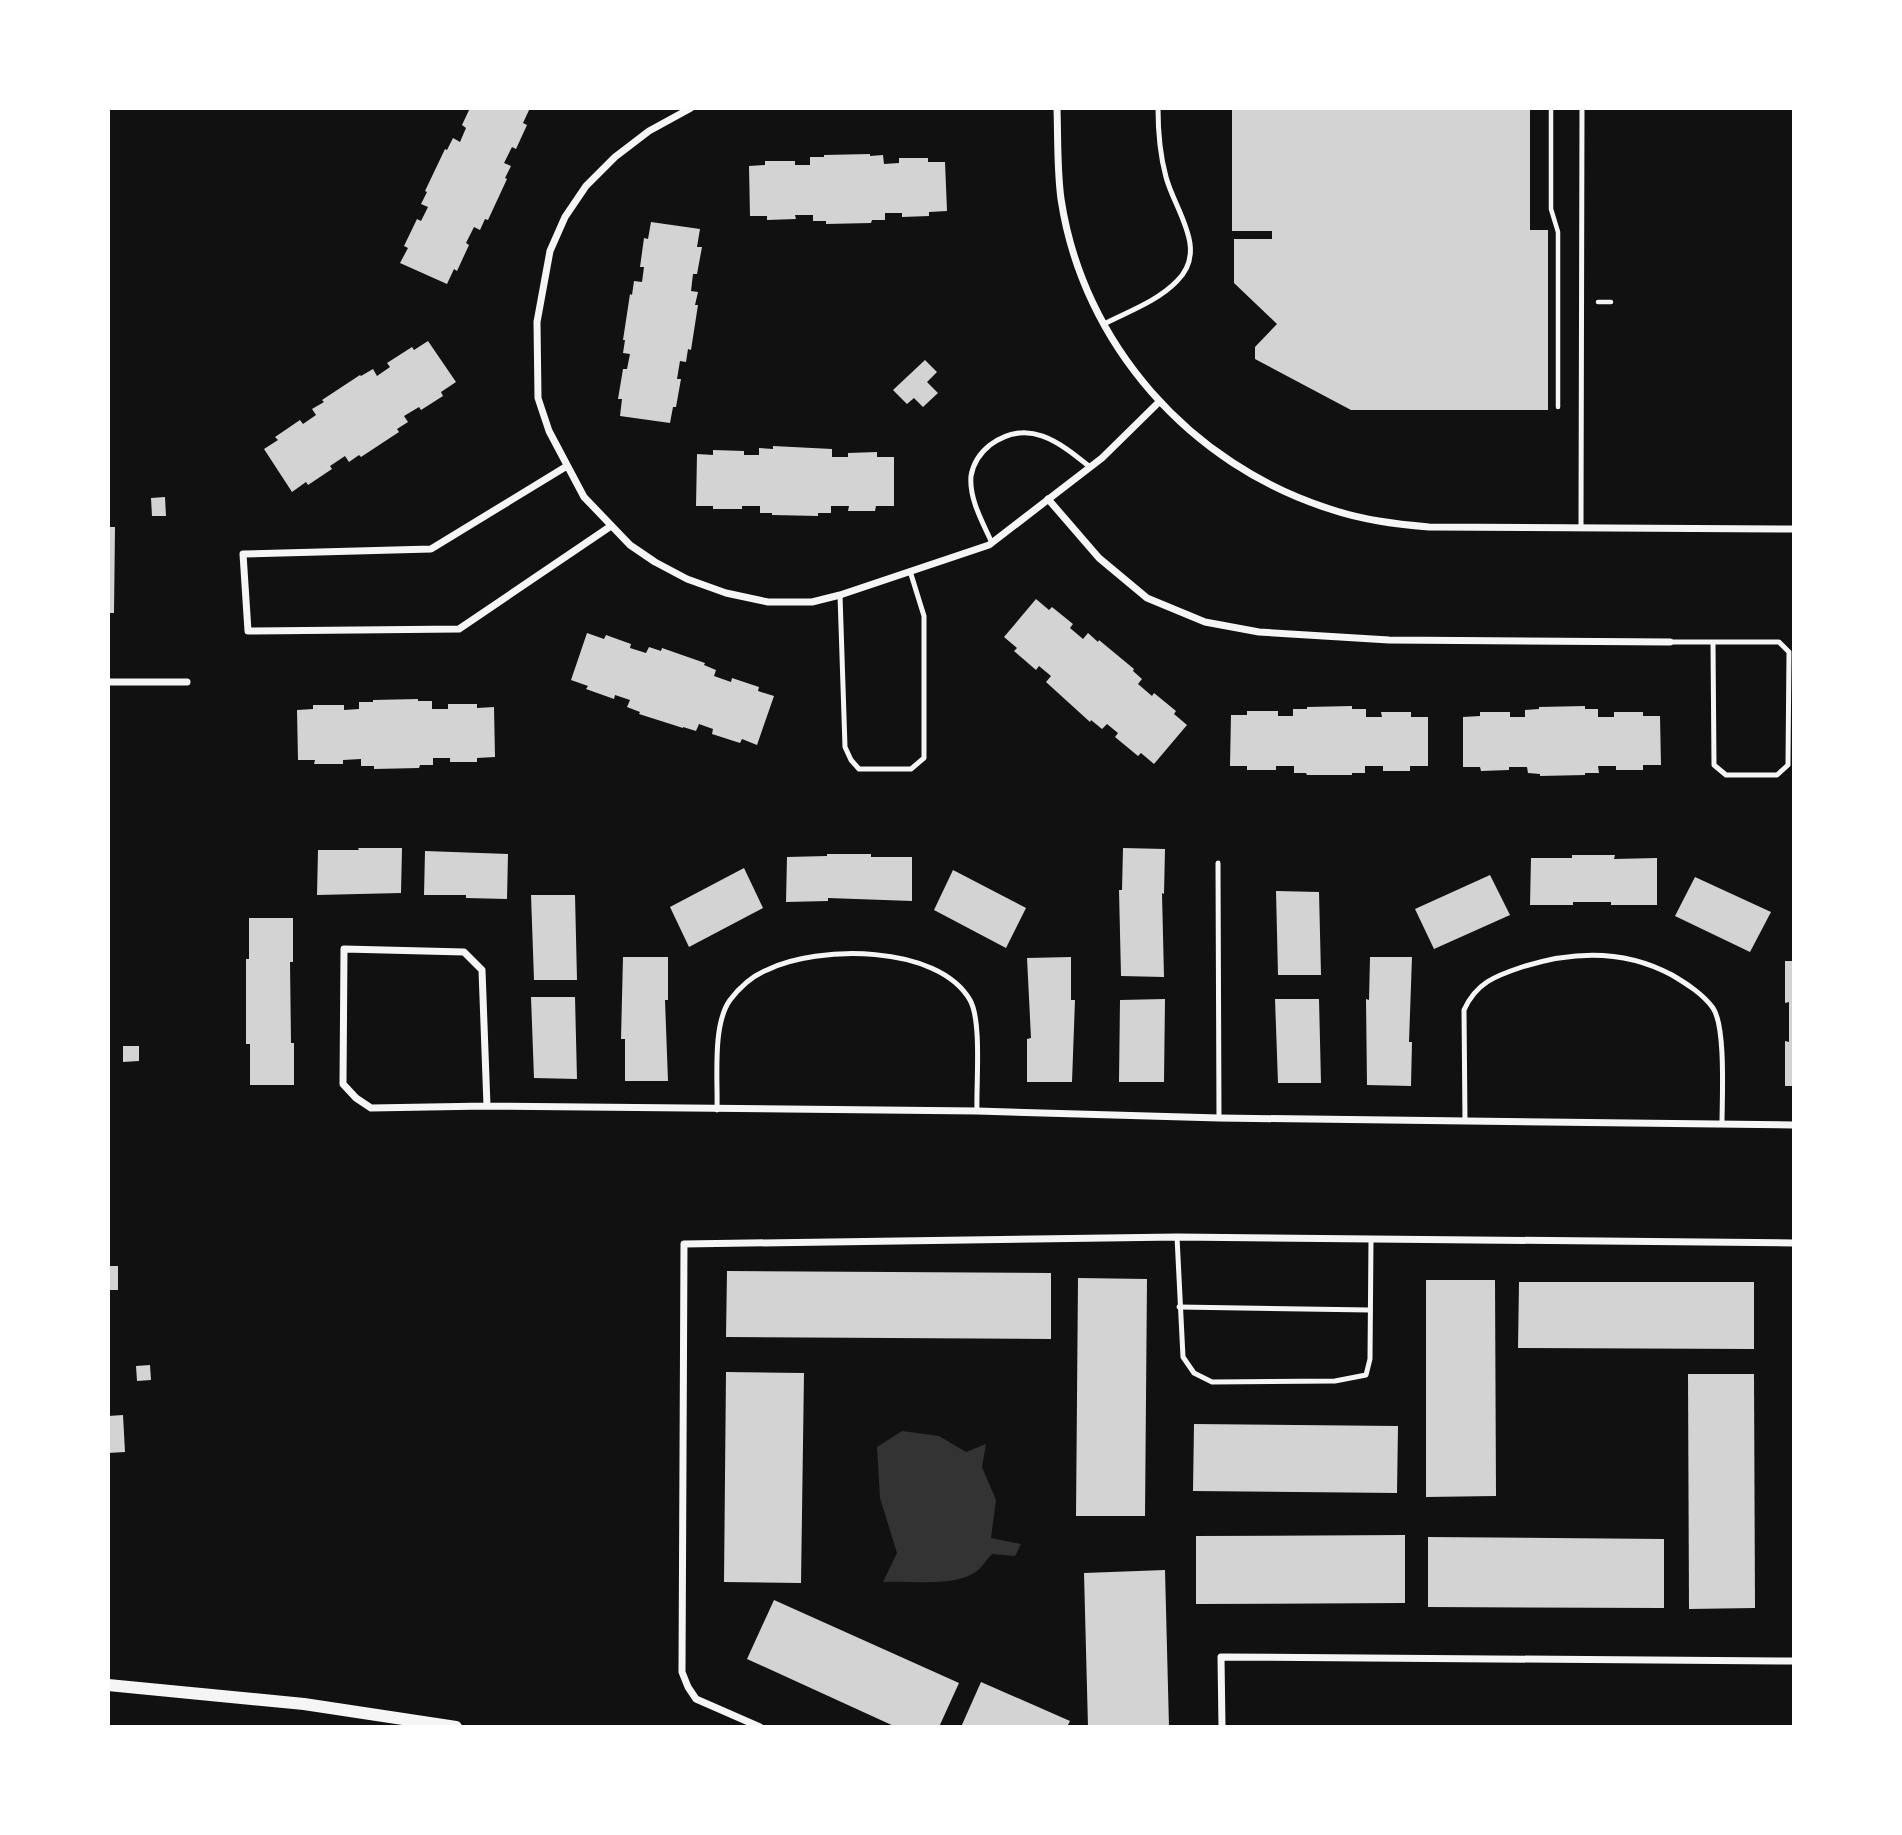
<svg xmlns="http://www.w3.org/2000/svg" width="1902" height="1835" viewBox="0 0 1902 1835" font-family="'Public Sans',sans-serif">
	<rect width="100%" height="100%" fill="#111"/>
	<path fill="#333" d="M902,1431l37,5 27,16 20,-8 -4,23 14,33 -5,38 30,6 -6,12 -23,-2c-5,5 -10,13 -15,17 -23,17 -67,9 -94,11l14,-29 -17,-55 -3,-51z"/>
	<g fill="#d3d3d3">
		<path d="M470,108h60l-7,15 4,2 -11,24 -4,-2 -8,16 7,3 -6,12 2,1 -19,41 -3,-1 -5,11 -6,-3 -8,16 3,2 -12,26 -3,-2 -7,15 -47,-21 8,-15 -4,-2 13,-27 4,2 7,-14 -7,-3 6,-12 -2,-1 20,-42 2,1 6,-12 7,4 6,-14 -4,-3z"/>
		<path d="M1232,108h298v122h18v180h-197l-96,-51v-12l22,-23 -43,-41v-44h38v-8h-40z"/>
		<path d="M870,154v2l13,-1 1,9 15,-1v-5h29v4h17l2,49 -18,1v4l-27,1v-4h-17v7h-13l-1,3 -45,1v-3h-13v-6h-18l1,4 -29,1v-4h-17l-1,-50 16,-1v-4h30v4h15v-8h14v-2z"/>
		<path d="M651,222l49,7 -3,18h5l-5,27h-4l-2,17 7,1 -3,13h3l-7,45 -3,-1 -2,13 -6,-1 -3,18h4l-5,28h-3l-3,16 -50,-7 2,-17h-4l5,-30h4l3,-15 -7,-1 2,-13h-2l7,-46 2,1 2,-14 8,1 2,-15h-4l4,-29 4,1z"/>
		<path d="M428,341l28,41 -15,10 2,4 -22,14 -2,-3 -15,9 4,6 -11,7 2,3 -38,25 -2,-2 -10,7 -4,-6 -15,10 2,3 -24,16 -2,-3 -14,10 -28,-43 14,-9 -3,-3 25,-17 3,4 13,-9 -4,-6 12,-7 -2,-2 38,-25 1,1 12,-7 4,7 13,-9 -3,-4 25,-16 2,3z"/>
		<path d="M925,360l12,12 -10,10 11,11 -15,14 -9,-9 -7,6 -14,-14z"/>
		<path d="M773,446l59,3v8h16v-4l29,-1v5h17v49h-18l-1,5h-27l1,-5h-18v7h-13v3l-46,-1v-2h-12v-7h-18v3h-29v-3h-17l1,-52 16,1v-5l31,1v4h15v-7l14,1z"/>
		<path d="M165,497l1,19h-14l-1,-18z"/>
		<path d="M108,527h7l-1,86h-6z"/>
		<path d="M1036,599l13,11 3,-3 21,17 -3,4 13,11 5,-6 10,9 1,-2 35,29 -1,2 9,8 -4,5 14,12 2,-3 22,18 -2,3 13,11 -33,39 -13,-11 -3,3 -23,-19 3,-4 -11,-9 -5,5 -11,-9 -1,2 -44,-40 5,-6 -12,-10 -3,4 -22,-19 3,-3 -13,-11z"/>
		<path d="M587,633l17,6 2,-4 25,9 -1,4 16,5 3,-6 12,4 1,-3 43,15 -1,2 12,5 -2,6 17,6 1,-4 27,9 -1,4 16,5 -17,49 -15,-6 -2,4 -28,-9 1,-5 -14,-5 -3,7 -13,-4v1l-44,-14 1,-2 -13,-5 3,-7 -15,-5 -1,4 -28,-10 2,-3 -17,-6z"/>
		<path d="M418,699v2h14v8h16v-5h29v4l17,-1 1,50 -18,1v4h-27v-4h-17v7h-13l-1,3 -45,1v-3h-13v-7l-18,1v4h-29l1,-4h-17l-1,-50 16,-1v-4h31v5l15,-1v-7h14v-2z"/>
		<path d="M1352,706v3h14v8h16l-1,-5h30v5h17v49h-18v5h-27v-5h-18v7h-13v2h-45l-1,-2h-12v-7h-18v4h-29v-4h-17l1,-51h16v-4h31v5h15v-7h14v-2z"/>
		<path d="M1585,706v3h13v8h16v-5h29v4h17l1,49h-18v5h-27v-4h-18l1,7h-14v2l-45,1v-2l-12,-1 -1,-6h-18v3l-28,1 -1,-4h-17v-50l17,-1v-4h30v5h15v-7l14,-1v-2z"/>
		<path d="M358,848h44l-1,45 -84,2 1,-45h41z"/>
		<path d="M1123,848l42,1 -1,45 -2,-1 2,84 -43,-1 -2,-86h3z"/>
		<path d="M425,851l83,3 -1,45 -41,-1v-3h-42z"/>
		<path d="M827,854h44v3h41v44l-84,-3v3l-42,1 1,-45 40,-1z"/>
		<path d="M1572,855h43l-1,4 43,-1v47h-46v-3h-38v3h-43l1,-47h41z"/>
		<path d="M744,868l19,40 -74,39 -19,-40z"/>
		<path d="M953,870l73,38 -20,40 -72,-38z"/>
		<path d="M1490,875l20,40 -76,34 -19,-40z"/>
		<path d="M1695,877l76,35 -21,40 -75,-36z"/>
		<path d="M1276,891l43,1 2,83h-43z"/>
		<path d="M531,895h44l2,85h-43z"/>
		<path d="M249,918h44v44h-3l1,81h3v42h-44v-41h-4v-85h3z"/>
		<path d="M623,957h45v43h-3l3,81h-43v-42h-4z"/>
		<path d="M1071,957v43h4l-3,82h-45v-43l4,-1 -4,-80z"/>
		<path d="M1370,957h42l-3,85h3l-1,44 -44,-1 -1,-86 3,1z"/>
		<path d="M1785,961h9v125h-9v-45l4,1v-40l-4,1z"/>
		<path d="M531,997h44l2,82 -43,-1z"/>
		<path d="M1165,999l-1,83h-45l1,-82z"/>
		<path d="M1275,999h44l2,84h-43z"/>
		<path d="M123,1046h16v15l-16,1z"/>
		<rect x="108" y="1266" width="10" height="24"/>
		<path d="M727,1271l324,2v66l-325,-2z"/>
		<path d="M1078,1278l69,1 -2,237h-69z"/>
		<path d="M1426,1280h69l1,216 -70,1z"/>
		<path d="M1519,1282h235v67l-236,-1z"/>
		<path d="M150,1365l1,15 -14,1 -1,-15z"/>
		<path d="M726,1372l78,1 -3,210 -77,-1z"/>
		<path d="M1688,1374h66l1,234 -66,1z"/>
		<path d="M123,1415l2,37 -17,1v-37z"/>
		<path d="M1194,1424l204,2 -1,67 -204,-2z"/>
		<path d="M1405,1535v68l-209,1v-68z"/>
		<path d="M1428,1537l236,2v69l-236,-1z"/>
		<path d="M1165,1570l4,157h-81l-4,-154z"/>
		<path d="M774,1600l185,83 -20,44h-43l-149,-68z"/>
		<path d="M981,1682l89,39 -3,6h-106z"/>
	</g>
	<g fill="none" stroke-linecap="round" stroke-linejoin="round">
		<g stroke="#f5f5f5" stroke-width="4.5">
			<path d="M1551,108v101l7,23v175"/>
			<path d="M1598,302h13"/>
		</g>
		<g stroke="#f5f5f5" stroke-width="5">
			<path d="M1104,324c23,-12 54,-23 73,-43 32,-31 -2,-70 -11,-104 -6,-22 -8,-45 -8,-69"/>
			<path d="M1581,528l1,-420"/>
			<path d="M992,543c-9,-20 -23,-44 -21,-67 2,-12 9,-23 19,-31 38,-28 69,-3 100,22"/>
			<path d="M840,595l5,152 6,13 8,9h52l13,-11v-142l-14,-45"/>
			<path d="M1670,642h109l10,10 -1,113 -11,10h-51l-12,-10 -1,-123"/>
			<path d="M1218,863l1,255"/>
			<path d="M717,1110c1,-31 -5,-85 13,-110 10,-13 22,-24 37,-30 50,-25 171,-26 203,30 12,21 6,84 7,111"/>
			<path d="M1465,1120l-1,-110c12,-27 31,-34 58,-43 50,-16 102,-18 150,8 15,9 31,19 41,33 13,19 9,91 9,116"/>
			<path d="M1177,1237l6,120 11,16 18,9 123,-1 31,-6 4,-16 1,-119"/>
			<path d="M1179,1307l191,3"/>
		</g>
		<g stroke="#f5f5f5" stroke-width="7">
			<path d="M691,108l-42,23 -34,26 -29,29 -21,31 -15,34 -13,71 1,76 11,33 35,66 46,48 25,17 32,17 39,14 42,9h44l28,-7 149,-50 113,-87 57,-56"/>
			<path d="M1057,108c1,31 0,61 4,91 22,146 130,266 269,310 32,11 65,15 99,18l365,2"/>
			<path d="M567,466l-136,83 -188,5 5,77 211,-2 152,-103"/>
			<path d="M1048,499l51,59 48,40 58,24 54,10 130,8 281,2"/>
			<path d="M108,682h79"/>
			<path d="M487,1106l-5,-136 -18,-18 -120,-3 -1,135 13,14 15,10 116,-2 490,5 242,7 575,7"/>
			<path d="M760,1727l-64,-28 -8,-12 -6,-15 2,-428 493,-7 617,6"/>
			<path d="M1222,1727l-1,-70 573,4"/>
		</g>
		<path stroke="#f5f5f5" stroke-width="12" d="M108,1685l196,19 152,23"/>
	</g>
	<rect width="1902" height="1835" fill="none" stroke="#ffffff" stroke-width="220"/>
</svg>
